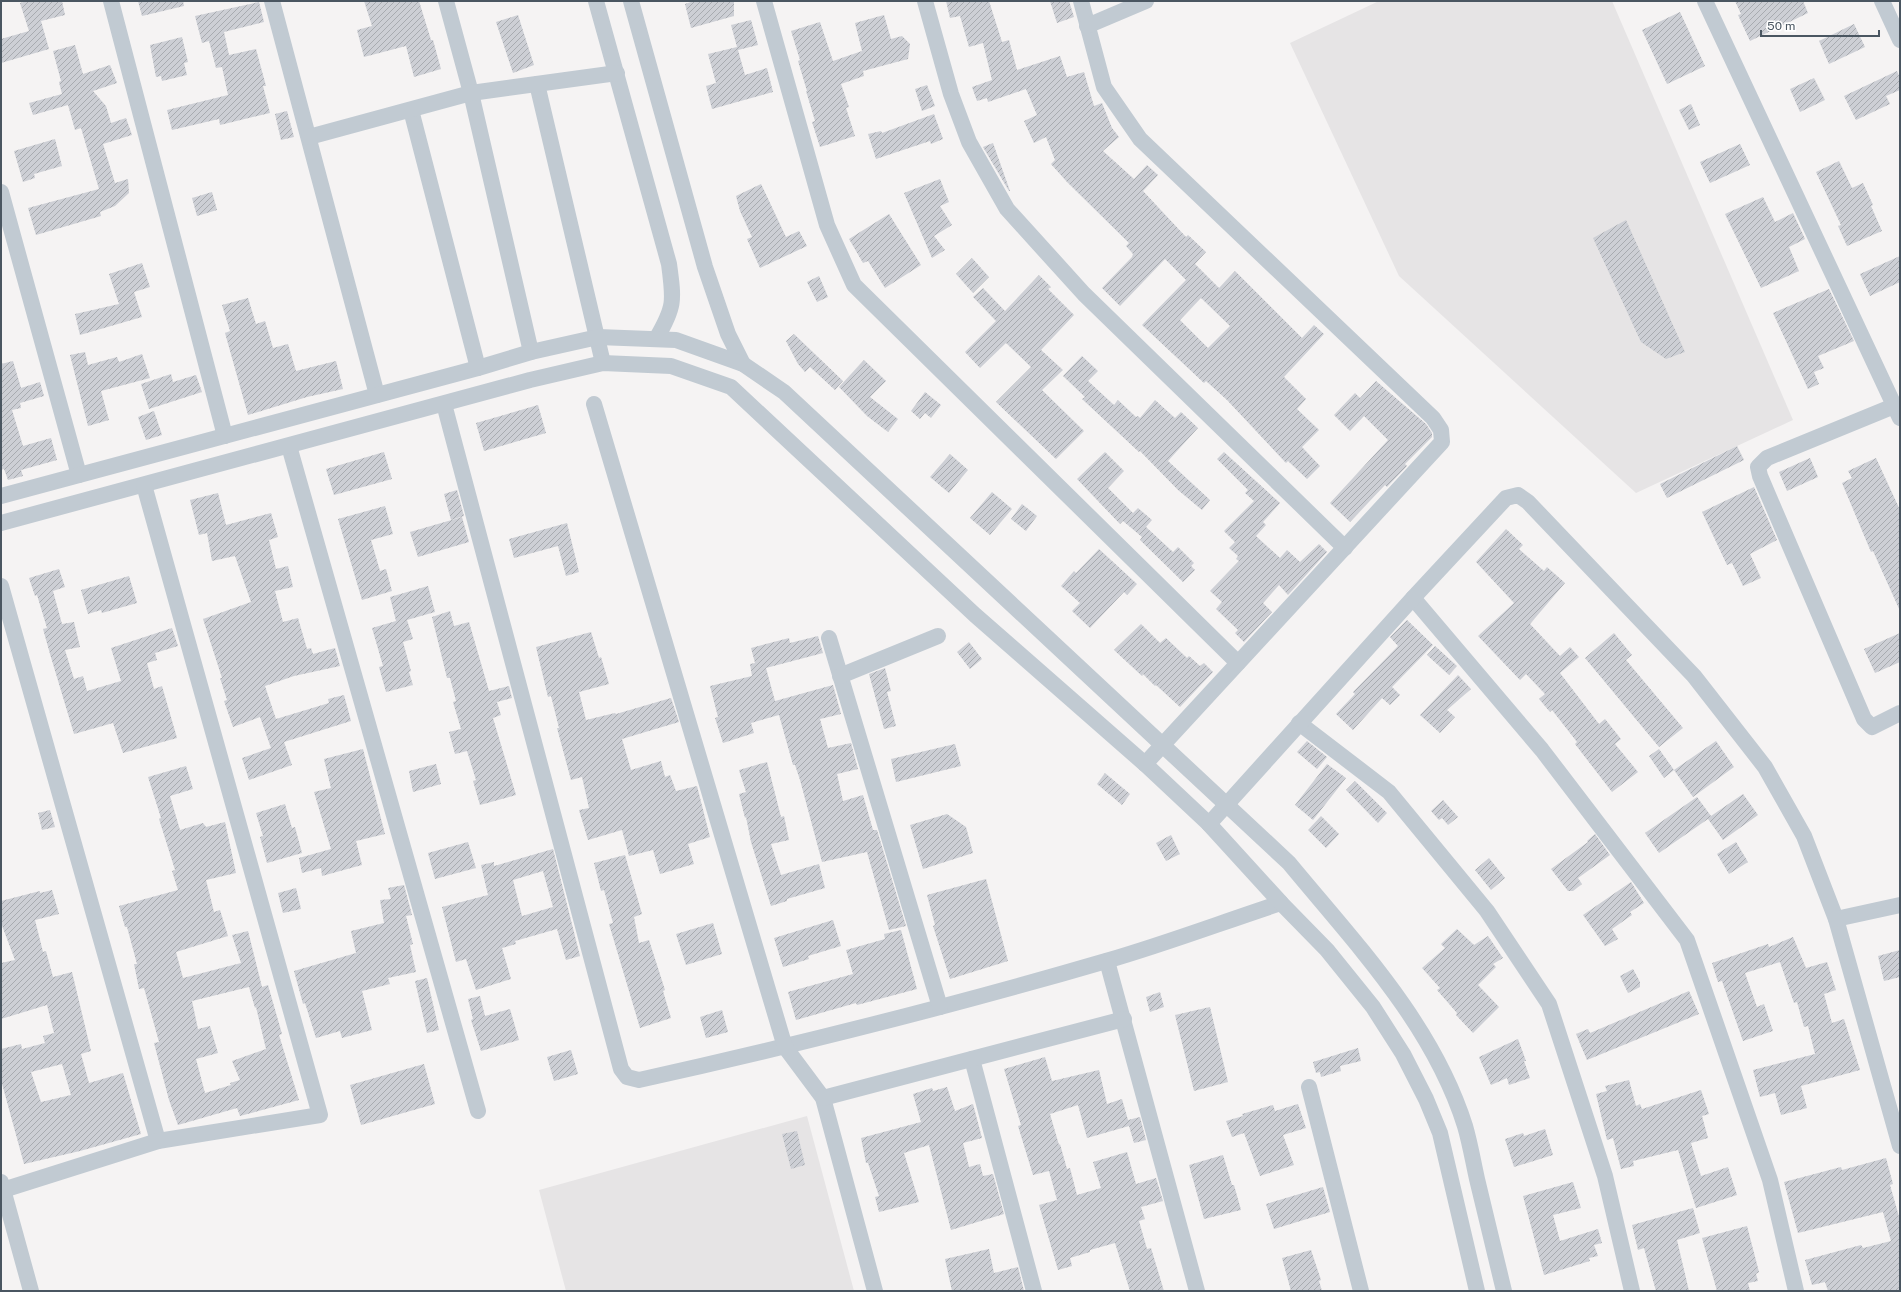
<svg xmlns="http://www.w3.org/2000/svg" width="1901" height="1292" viewBox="0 0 1901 1292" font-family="'Public Sans',sans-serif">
	<defs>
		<pattern id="building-hatch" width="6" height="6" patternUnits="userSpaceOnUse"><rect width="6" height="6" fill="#cdcfd5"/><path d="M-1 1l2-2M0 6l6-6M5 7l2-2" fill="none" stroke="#a8abb0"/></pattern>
	</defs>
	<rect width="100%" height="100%" fill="#f5f3f3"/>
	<g fill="#e6e4e5">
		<path d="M1379,1h233l181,419 -157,73 -237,-217 -109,-233z"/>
		<path d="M807,1116l47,175h-288l-27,-101z"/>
	</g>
	<g fill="url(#building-hatch)" fill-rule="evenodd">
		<path d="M27,1h35l3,14 -24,6 8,28 -48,14v-24l28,-8 -9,-28z"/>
		<path d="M138,1h45l1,5 -42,10z"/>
		<path d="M364,1h55l12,39h2l8,29 -27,8 -8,-31 -42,11 -7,-27 15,-4z"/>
		<path d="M694,1h40v15l-43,12 -6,-24z"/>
		<path d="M946,1h43l13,41 7,-2 8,30 43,-14 7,21 17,-5 10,34 8,-3 10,25 7,9 -16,14 31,28 13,-14 11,10 -15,16 43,46 2,-2 18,17 -11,12 24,24 16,-17 67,67 12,-13 10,9 -40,43 22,22 -9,10 22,21 -17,17 18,19 -13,13 -19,-18 -2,2 -59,-63 -21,-19 -2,2 -62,-58 44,-45 -21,-21 -45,47 -18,-18 30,-31 1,-3 -7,-8 3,-3 -62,-61 -16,-18 4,-4 -9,-23 -12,6 -10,-22 13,-6 -11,-26 -38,13 -1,-4 -10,3 -5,-14 20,-7 -9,-37 -14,4 -9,-31 -10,2zM1201,298l29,28 -22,22 -28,-28z"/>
		<path d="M1050,1h19l5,16 -17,6z"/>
		<path d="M1735,1h68l5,12 -58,28 -12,-26 3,-1z"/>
		<path d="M259,2l5,20 -40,10 5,23 27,-6 10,37h-3l7,27 -50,12 -1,-6 -47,11 -5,-20 61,-15 -6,-28 -6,1 -7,-27 -7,2 -7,-27z"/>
		<path d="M1680,12l25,54 -38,18 -25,-54z"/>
		<path d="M518,15l16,50 -21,8 -17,-51z"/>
		<path d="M884,15l7,24 11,-3 8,8 -2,15 -45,12 1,5 -23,8 8,23 -3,1 9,28 -35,11 -8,-25 3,-1 -9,-30h1l-9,-30 2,-1 -9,-29 29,-9 13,39 29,-10 -7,-28z"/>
		<path d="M751,20l7,25 -20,5 7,25 22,-7 6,24 -61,17 -6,-23 10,-3 -8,-29 29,-7 -6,-22z"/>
		<path d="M1854,24l11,23 -36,17 -10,-23z"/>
		<path d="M182,37l6,25 -4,1 3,12 -25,6 -1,-5 -5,1 -6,-32z"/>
		<path d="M75,45l8,29 27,-9 7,18 -24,8 13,15 5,17 15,-5 6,17 -29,9 12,39 13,-4 1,14 -14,13 -15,6 1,4 -65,19 -8,-27 71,-19 -18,-61 -6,2 -7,-25 -35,10 -4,-12 33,-9 -3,-12 2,-1 -8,-30z"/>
		<path d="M1897,71l3,7v12l-14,6 4,8 -34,16 -12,-24z"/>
		<path d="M1814,78l11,22 -25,12 -10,-23z"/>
		<path d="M927,85l8,21 -13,5 -7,-22z"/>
		<path d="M1691,104l9,21 -11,5 -10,-20z"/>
		<path d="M287,111l7,26 -13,3 -6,-26z"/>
		<path d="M934,114l9,25 -12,5 -1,-3 -54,18 -8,-25 13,-3 1,2z"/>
		<path d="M55,139l7,27 -28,8 1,4 -12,4 -9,-31z"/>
		<path d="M993,143l17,48h-1l-26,-44z"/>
		<path d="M1740,144l10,21 -40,18 -10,-21z"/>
		<path d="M1839,161l13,27 11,-5 10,22 -2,1 11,25 -35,15 -9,-20 3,-1 -25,-53z"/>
		<path d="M940,179l9,23 -9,4 12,19 -18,11 11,14 -13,8 -28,-65z"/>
		<path d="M761,184l25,53 13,-6 8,15 -47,22 -13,-29 5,-2 -12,-26 -4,-15z"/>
		<path d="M212,192l5,18 -20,6 -5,-18z"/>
		<path d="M1763,197l12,25 18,-9 12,26 -16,8 10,24 -38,17 -36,-74z"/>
		<path d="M889,214l32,51 -36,23 -17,-27 -5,2 -14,-24z"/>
		<path d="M1626,220l59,132 -19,7 -25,-17 -48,-104z"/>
		<path d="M1900,256v26l-30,14 -10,-22z"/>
		<path d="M972,258l17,19 -16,16 -17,-19z"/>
		<path d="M142,263l8,24 -16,5 8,25 -62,18 -5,-21 44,-10 -10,-30z"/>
		<path d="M1039,275l12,12 -3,2 26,26 -33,35 22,20 -21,20 42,41 -28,28 -60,-57 35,-35 -25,-24 -26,25 -15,-16 31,-31 -23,-24 10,-9 22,23z"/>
		<path d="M819,276l9,21 -11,5 -10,-20z"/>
		<path d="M1829,289l25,52 -36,15 6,12 -10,4 5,12 -11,5 -35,-76z"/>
		<path d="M248,298l8,26 9,-3 8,27 15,-4 8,27 40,-10 7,28 -36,8 -59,18 -23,-82 5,-2 -8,-26z"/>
		<path d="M794,334l49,47 -8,9 -25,-23 -5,5 -7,-8 -12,-23z"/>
		<path d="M85,352l3,13 29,-8 2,5 23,-8 8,24 -49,13 8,29 -21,6 -18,-71z"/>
		<path d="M1082,356l16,15 -10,10 26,24 4,-5 18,17 2,-1 2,2 15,-18 20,18 6,-6 17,16 -30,33 42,39 -8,10 -24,-20 -38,-39 -1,1 -57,-53 3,-2 -22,-21z"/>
		<path d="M864,360l22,21 -16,16 28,22 -10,13 -21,-16 -28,-29z"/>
		<path d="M13,361l8,27 19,-6 4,14 -24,7 1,5 -9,2 11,36 28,-8 6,22 -36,10 2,6 -15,4 -4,-11 -3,1v-106z"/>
		<path d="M171,374l2,8 23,-7 6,17 -53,17 -8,-25z"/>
		<path d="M1376,381l50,43 6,9v4l-27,27 2,2 -20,21 -2,-2 -35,37 -20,-19 58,-63 -24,-24 -14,15 -16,-16 21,-22 5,5z"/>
		<path d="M925,392l16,13 -10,13 -6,-5 -5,6 -9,-8z"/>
		<path d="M538,405l8,28 -62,18 -8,-28z"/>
		<path d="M154,411l8,24 -16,5 -8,-23z"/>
		<path d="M1737,446l7,14 -77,38 -7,-14z"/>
		<path d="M384,452l8,27 -58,16 -8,-26z"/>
		<path d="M1105,452l19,19 -16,17 25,25 5,-5 14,12 -6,7 27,25 5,-5 16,16 -3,3 4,4 -12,12 -43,-42 2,-3 -19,-16 -3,3 -43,-45z"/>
		<path d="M1224,452l56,51 -17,19 3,3 -10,11 24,22 7,-8 13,12 19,-18 8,8 -39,43 -9,-10 -16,18 9,9 -28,30 -9,-9 3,-3 -22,-21 6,-7 -12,-11 29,-30 -3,-2 2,-3 -9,-8 6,-6 -11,-11 30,-30 -9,-8 3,-3 -31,-31z"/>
		<path d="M950,454l18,16 -19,23 -19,-16z"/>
		<path d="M1810,458l8,19 -31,14 -8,-19z"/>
		<path d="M1876,458l24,52v101l-27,-60 -2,1 -29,-69 10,-5 -4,-7z"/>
		<path d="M1754,487l23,53 -27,14 11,24 -18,8 -11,-23 -5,2 -25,-53z"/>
		<path d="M457,490l7,26 -13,4 -7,-26z"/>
		<path d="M992,492l20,17 -22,26 -20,-17z"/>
		<path d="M218,493l8,32 45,-12 7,24 -9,3 7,29 12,-3 5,21 -18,4 8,31 15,-4 9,31 4,-1 2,6 22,-6 5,18 -46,10 -29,10 11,33 53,-16 -1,-4 16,-4 7,26 -67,21 8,23 -43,15 -7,-22 29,-10 -11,-31 -27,10 -9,-26 3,-1 -7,-22h2l-19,-59 48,-17 -16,-46 -23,5 -5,-28 -8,2 -9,-35z"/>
		<path d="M1022,504l15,12 -11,15 -15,-12z"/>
		<path d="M385,506l8,28 -22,6 9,31 6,-2 6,22 -30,9 -24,-81z"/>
		<path d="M462,517l7,25 -51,15 -8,-25z"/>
		<path d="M567,523l12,49 -13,4 -8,-30 -44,12 -5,-19z"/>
		<path d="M1506,529l17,16 -4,4 25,22 3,-4 18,16 -35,41 30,32 10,-9 9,10 -19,16 39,51 6,-5 16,20 -6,5 23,28 -26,20 -37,-48 2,-2 -25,-32 -2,2 -11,-13 6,-5 -19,-20 -6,6 -42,-44 36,-33 -38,-41z"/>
		<path d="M1099,549l38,35 -10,11 -3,-3 -34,36 -18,-17 8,-8 -19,-17 13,-15 2,2z"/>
		<path d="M59,569l6,18 -12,4 9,33 12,-2 6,25 -15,3 9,29 9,-3 4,15 34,-10 -10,-33 61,-20 6,18 -23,7 2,7 -10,3 7,26 8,-3 15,52 -54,15 -10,-30 -39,11 -24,-80 -7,-25 4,-1 -10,-33 -2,1 -6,-18z"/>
		<path d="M129,576l8,27 -35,10 -1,-3 -13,4 -7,-24z"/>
		<path d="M428,586l7,26 -28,8 6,19 -10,3 8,29 -2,1 4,13 -27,7 -7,-25 4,-1 -11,-38 24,-7 -6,-24z"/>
		<path d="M450,611l4,15 15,-4 20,69 20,-5 3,12 -15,4 4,13 -8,3 23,77 -36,10 -7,-24 3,-1 -9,-29 -12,3 -6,-22 12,-3 -8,-27 3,-1 -6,-23h-3l-15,-61z"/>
		<path d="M1407,620l26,25 -41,42 8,8 -10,10 -8,-7 -29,32 -17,-16 19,-20 -2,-2 45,-46 -8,-9z"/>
		<path d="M1141,624l19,19 6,-5 21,20 2,-2 11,10 4,-3 9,9 -33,35 -24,-22 -1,1 -12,-12 -1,2 -28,-26z"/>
		<path d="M591,632l8,26 2,-1 8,27 -30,8 7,28 29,-7 1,1 55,-16 8,24 -57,17 9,31 30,-9 4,16 5,-2 6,16 21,-5 13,51 -22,7 6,20 -34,10 -7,-24 -24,6 -7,-26 -34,10 -9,-30 10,-2 -7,-31 -11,3 -14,-52h2l-8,-32 -3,1 -12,-50z"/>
		<path d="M1614,633l18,22 -6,5 57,68 -24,19 -74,-89z"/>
		<path d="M1900,633v29l-25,11 -11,-24z"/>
		<path d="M818,636l5,17 -57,15 9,33 58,-16 8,29 -21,5 8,29 23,-5 7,26 -21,5 6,27 20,-6 10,35h4l29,96 -17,4 -22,-78 -45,10 -22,-82 -5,-15h-2l-14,-50 -28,8 3,10 -31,10 -8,-25 3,-1 -8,-31 42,-10 -2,-12 5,-1 -4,-15 38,-10 1,5z"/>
		<path d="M969,642l13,17 -12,10 -13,-17z"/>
		<path d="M1435,646l22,20 -8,9 -22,-20z"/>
		<path d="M885,668l6,23 -4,1 9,34 -12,3 -15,-55z"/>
		<path d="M1458,675l13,14 -24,21 8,7 -15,16 -20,-18z"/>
		<path d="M1307,741l20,16 -10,12 -20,-17z"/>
		<path d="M1716,741l18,26 -41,30 -19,-27 -10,8 -15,-22 10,-7 15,21z"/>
		<path d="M955,744l6,22 -65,16 -5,-23z"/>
		<path d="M363,749l22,85 -29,7 6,24 -40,11 -1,-8 -19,5 -3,-15 32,-9 -17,-57 17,-4 -7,-29z"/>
		<path d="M767,762l14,55 3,-1 5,24 -18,4 10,31 38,-11 6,24 -38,11v2l-16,5 -20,-64 -5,-25 -1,1 -6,-24 7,-2 -7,-22z"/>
		<path d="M436,764l5,20 -28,8 -4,-21z"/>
		<path d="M1327,764l19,14 -33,42 -18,-15z"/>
		<path d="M186,766l7,23 -23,7 10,34 23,-7 3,4 19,-5 11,51 -30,7 8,32 6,-2 8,26 -52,16 7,26 58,-15 -9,-28 16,-4 14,56 6,-2 14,49 -3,1 20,65 -59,16 -3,-8 -59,17 -9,-25 -15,-57 5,-1 -15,-54 -5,1 -5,-25h3l-10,-37h-2l-6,-21 59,-16 -6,-19 3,-1 -16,-51 2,-1 -13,-41zM249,987l6,21 1,-1 10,42 -34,12 8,19 -10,3 1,2 -26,8 -9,-34 22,-6 -8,-27 -12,3 -6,-28z"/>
		<path d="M1105,773l25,21 -8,11 -25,-21z"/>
		<path d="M1355,781l32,32 -9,10 -32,-33z"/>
		<path d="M1743,794l15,21 -35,25 -15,-21 -49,34 -14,-20 52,-36 14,19z"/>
		<path d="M1443,800l15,17 -10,8 -6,-7 -3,2 -8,-9z"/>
		<path d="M285,804l7,24 3,-1 7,26 -35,10 -7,-26 3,-1 -7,-23z"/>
		<path d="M50,810l5,17 -13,3 -4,-17z"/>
		<path d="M947,814l19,13 7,26 -50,16 -13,-44z"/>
		<path d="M1321,816l18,18 -13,14 -18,-18z"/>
		<path d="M1595,834l15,21 -32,23 4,6 -9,7h-5l-17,-22 37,-27 -1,-1z"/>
		<path d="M1171,835l9,19 -14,7 -10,-18z"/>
		<path d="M468,842l8,26 -41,11 -7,-26z"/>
		<path d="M1736,842l12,20 -19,12 -12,-20z"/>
		<path d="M553,849l27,107 -14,4 -9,-31 -42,12 1,3 -14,4 9,31 -35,11 -10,-31 -10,3 -14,-55 46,-12 -7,-30 13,-3v4zM543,871l10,36 -31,9 -9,-36z"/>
		<path d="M625,855l17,59 -8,3 5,26 10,-3 16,50 -2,1 8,27 -31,10 -31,-104 4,-1 -9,-33 -3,1 -7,-28z"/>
		<path d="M1489,858l16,20 -14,12 -16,-20z"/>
		<path d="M986,879l22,82 -58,18 -17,-53 2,-1 -8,-30z"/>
		<path d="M1631,882l13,21 -14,9 2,3 -20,14 6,10 -13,7 -22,-31z"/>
		<path d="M404,885l8,30 -6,1 7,28 -3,1 6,27 -28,6 2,6 -28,7 10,39 -30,8 -2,-7 -24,7 -11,-35 -2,1 -9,-33 62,-18 -5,-22 33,-8 -4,-23 11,-1 -3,-11z"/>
		<path d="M296,888l5,21 -18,4 -5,-20z"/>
		<path d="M52,890l7,24 -24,6 8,32 3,-1 7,26 19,-5 19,79 -10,3 8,29 34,-10 18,61 -61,17 -56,13 -23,-84v-31l20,-5 1,5 23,-6 -2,-7 11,-3 -7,-28 -46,14v-56l14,-3 -14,-37v-22l39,-10v2zM62,1064l9,31 -30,7 -10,-30z"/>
		<path d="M833,920l8,26 -33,10 1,3 -26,8 -9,-29z"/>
		<path d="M713,923l9,31 -36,11 -10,-31z"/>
		<path d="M1457,929l17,16 14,-9 15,22 -10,6 3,3 -18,18 21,22 -26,26 -17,-18 1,-2 -20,-23 3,-2 -18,-20 23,-20 -4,-4z"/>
		<path d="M901,930l16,59 -60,16 -1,-2 -60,17 -8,-28 65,-18 -7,-24 39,-11 -1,-5z"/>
		<path d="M1793,937l13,31 21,-6 9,28 -12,4 8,29 12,-4 16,51 -59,16 6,22 -26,7 -6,-22 -15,4 -7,-27 62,-16 -7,-28 -4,1 -7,-25 -3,1 -14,-41 -35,11 12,34 7,-3 9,27 -30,10 -21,-60 -4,1 -6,-19 56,-19 1,3z"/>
		<path d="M1900,950v27l-16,4 -6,-25z"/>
		<path d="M1633,969l7,13v5l-12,6 -8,-17z"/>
		<path d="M427,978l12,52 -12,3 -12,-52z"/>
		<path d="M1689,991l10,23 -112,46 -11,-26 12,-5 2,4z"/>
		<path d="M1160,992l4,15 -14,5 -4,-15z"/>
		<path d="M480,996l5,20 25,-7 9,31 -38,11 -10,-31 2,-1 -5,-20z"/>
		<path d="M1210,1007l18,75 -34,9 -19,-76z"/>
		<path d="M722,1010l6,22 -22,6 -6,-21z"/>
		<path d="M1518,1039l8,22h-2l6,17 -21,7 -2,-7 -16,7 -12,-28z"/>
		<path d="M1358,1048l3,13 -21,5 1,5 -20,6 -1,-5 -4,1 -3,-11z"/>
		<path d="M571,1050l7,24 -24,7 -7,-24z"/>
		<path d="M1045,1057l7,24 47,-11 8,34 15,-5 6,21 12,-3 6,23 -12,3 -5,-17 -42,12 -9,-33 -28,9 9,31 1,-1 7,25 3,-1 7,27 24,-7 -8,-26 34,-10 9,32 20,-6 7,23 -22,6 4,12 -6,2 8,28 4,-1 13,43h-34l-15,-48 -25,7v2l-20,6 2,8 -14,4 -19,-65 18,-5 -8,-29 -16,4 -15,-49 3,-1 -17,-56z"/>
		<path d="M424,1064l11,40 -74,21 -11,-40z"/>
		<path d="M1629,1080l7,26 4,-2 2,5 59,-19 8,24 -7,2 6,22 -17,5 10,33 27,-9 9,28 -41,13 -18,-58 -45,11 1,5 -13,3 -8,-31 -6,2 -11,-46 11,-3 -2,-5z"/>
		<path d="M947,1087l8,24 18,-7 9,34 -19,5 6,24 11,-3 3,12 10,-2 11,40 -53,16 -22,-85 -25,8 15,49 -40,10 -4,-15 4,-1 -11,-33h-2l-5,-25 60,-16 -8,-28 19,-6 1,3z"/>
		<path d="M1298,1104l8,24 -23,7 11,30 -34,11 -16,-43 -12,4 -6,-16 17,-5 -1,-2 31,-9 2,6z"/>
		<path d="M1545,1129l8,26 -39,12 -9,-28 18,-6 1,3z"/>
		<path d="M797,1131l8,34 -14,4 -9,-35z"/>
		<path d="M1223,1155l9,30h2l7,25 -37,9 -15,-54z"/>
		<path d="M1886,1158l7,26 -3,1 10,35v71h-72l-3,-9 -13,3 -7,-25 56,-15 2,3 28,-7 -8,-29 -85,21 -14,-51 57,-15 1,3z"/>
		<path d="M1573,1182l8,26 -28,7 7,26 38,-12 4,14 -8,2 4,11 -9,2 1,3 -46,14 -21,-79z"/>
		<path d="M1323,1187l7,25 -56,17 -8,-25z"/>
		<path d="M1693,1208l7,25 -23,7 12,51h-33l-12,-43 -6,2 -6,-25z"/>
		<path d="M1747,1226l12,46 -3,2 2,7 -10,2 2,8h-33l-15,-53z"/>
		<path d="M989,1249l5,24 24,-6 6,24h-72l-7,-32z"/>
		<path d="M1311,1250l10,30 -2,1 3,10h-31l-9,-33z"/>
	</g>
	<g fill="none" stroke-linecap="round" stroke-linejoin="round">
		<g stroke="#c1cad2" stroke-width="16">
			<path d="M111,1l114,435"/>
			<path d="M272,1l105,394"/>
			<path d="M446,1l25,92 60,259"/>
			<path d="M596,1l73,263c5,37 6,43 -13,75"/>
			<path d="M631,1l74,266 23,67 15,30"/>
			<path d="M764,1l63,224 27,60 384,378"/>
			<path d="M925,1l26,93 18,48 38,67 77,85 261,254"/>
			<path d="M1081,1l23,86 36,52 293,279 8,12 1,12 -297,322"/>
			<path d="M1705,1l195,417"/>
			<path d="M1882,1l18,39"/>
			<path d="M1087,26l59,-25"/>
			<path d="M537,84l66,279"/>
			<path d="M411,110l67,258"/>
			<path d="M309,137l162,-44 146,-20"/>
			<path d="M1,192l78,283"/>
			<path d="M444,404l177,665 6,8 12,3c157,-35 313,-74 467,-119 59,-17 117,-39 175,-58"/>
			<path d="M594,404l191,643 38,51 52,193"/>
			<path d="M1894,406l-127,52 -9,9 2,9 104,243 8,8 28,-14"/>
			<path d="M289,446l189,665"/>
			<path d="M1,496l477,-128 53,-16 67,-15 78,3 67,24 41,28 505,471c66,80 144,161 176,263 5,17 8,35 12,53 9,37 18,75 27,112"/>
			<path d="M1,523l529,-143 73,-17 68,3 60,21 244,228 170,149 64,60 72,79 46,47 46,57 30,47 23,45 14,34 37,158"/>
			<path d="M1,586l157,555"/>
			<path d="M1413,598l129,152 145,190 83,240 26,111"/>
			<path d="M829,638l111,369"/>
			<path d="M840,676l98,-40"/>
			<path d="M1299,723l90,69 98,119 62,93 56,172 27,115"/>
			<path d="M1209,824l204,-226 93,-100 12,-3 10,7 166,174 71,91 39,69 32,83 64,227"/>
			<path d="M1836,919l64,-14"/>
			<path d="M1107,961l90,330"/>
			<path d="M972,1059l62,232"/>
			<path d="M1309,1087l52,204"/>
			<path d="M823,1098l301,-79"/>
			<path d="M1,1182l30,109"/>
			<path d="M3,1190l155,-49 162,-26 -176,-630"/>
		</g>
	</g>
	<rect width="1901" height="1292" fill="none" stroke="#4a5661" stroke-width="4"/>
	<path d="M1761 30v6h118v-6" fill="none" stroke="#4a5661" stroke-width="2"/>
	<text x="1767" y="30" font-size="12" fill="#4a5661" stroke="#ffffff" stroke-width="3" paint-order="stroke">50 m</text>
</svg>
